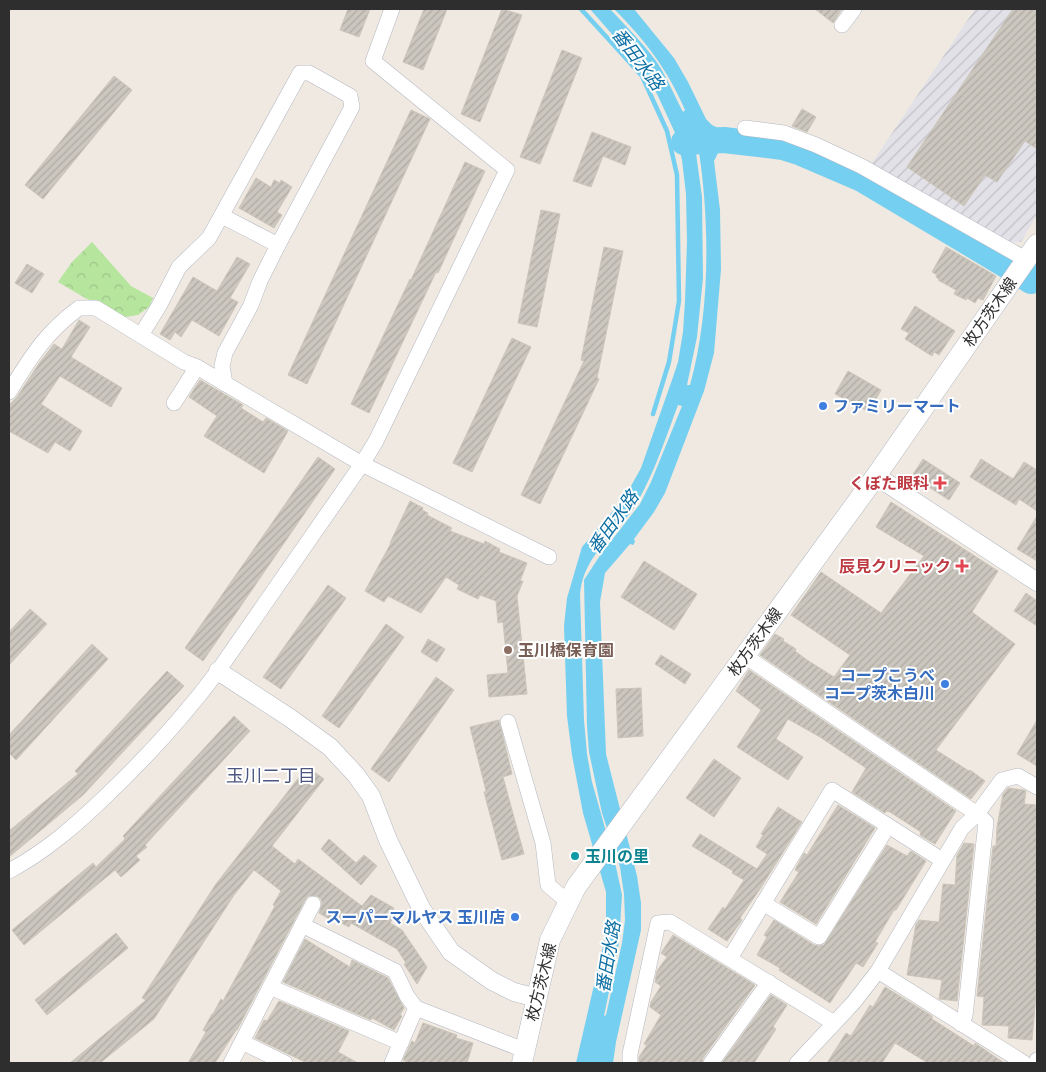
<svg xmlns="http://www.w3.org/2000/svg" width="1046" height="1072" viewBox="0 0 1046 1072" font-family="'Roboto Condensed','Noto Sans JP',sans-serif">
	<defs>
		<pattern id="industrial-furrows" width="10" height="10" patternUnits="userSpaceOnUse" patternTransform="scale(1.25)"><rect width="10" height="10" fill="#e3e1e8"/><path d="M-1 1l2-2M0 10L10 0M9 11l2-2" fill="none" stroke="#c3c1c7"/></pattern>
		<pattern id="forest-crowns" width="20" height="18" patternUnits="userSpaceOnUse" patternTransform="scale(1.25)"><rect width="20" height="18" fill="#b6e59e"/><path d="M2 6a3 3 0 1 1 6 0M12 15a3 3 0 1 1 6 0" fill="none" stroke="#9dc588"/></pattern>
		<pattern id="building-hatch" width="6" height="6" patternUnits="userSpaceOnUse" patternTransform="scale(1.25)"><rect width="6" height="6" fill="#cbc7bf"/><path d="M-1 1l2-2M0 6l6-6M5 7l2-2" fill="none" stroke="#afaba4"/></pattern>
	</defs>
	<rect width="100%" height="100%" fill="#efe9e1"/>
	<path fill="url(#industrial-furrows)" d="M975,9h62v206l-16,27h-11l-69,-36 -69,-43z"/>
	<path fill="url(#forest-crowns)" d="M92,242l39,44 22,12 -4,9 -11,8 -13,2 -20,-12 -18,-6 -29,-17 14,-20z"/>
	<path fill="#75cff0" fill-rule="evenodd" d="M590,9h20c16,17 32,33 46,52 11,16 18,34 27,51l2,-2c-17,-40 -40,-70 -71,-101h20l40,49 14,24 18,37 6,6 6,3 -2,16 3,7 -5,10 6,49 1,59 -7,84 -10,38 -39,102 -11,19 -20,27 1,3 -2,3 -3,-1 -25,29 -5,29 6,152 31,122 4,27v27l-25,112 -3,21h-37l28,-121 2,-22v-28l-23,-79 -11,-58 -5,-39 -3,-90 3,-28 15,-51 43,-50 16,-29 31,-88 6,-18 5,-30 2,-31 2,-59 -1,-48 -4,-34 -6,-25 -18,-39 -13,-24zM699,152c11,73 11,162 -9,233h-3l10,-48 6,-59 -1,-81 -6,-44zM678,405l4,1 -31,76 -11,22 -39,50 -17,26 3,146 2,26 13,61 18,54 4,27 1,26 -3,23 -16,72 -2,1 15,-73 3,-48 -6,-28 -24,-85 -5,-28 -3,-34 -4,-126c4,-42 39,-60 58,-93 17,-30 28,-64 40,-96z"/>
	<g fill="none" stroke-linecap="round" stroke-linejoin="round">
		<path stroke="#75cff0" stroke-width="4.5" d="M581,9l61,67 25,55 10,44 2,126 -10,61 -16,52"/>
		<path stroke="#75cff0" stroke-width="26" d="M684,142l40,-2 59,7 16,5 63,27 144,86 25,16 6,-9"/>
	</g>
	<g fill="url(#building-hatch)" stroke="#cbc5ba">
		<path d="M348,9h22l-11,28 -19,-7z"/>
		<path d="M424,9h23l-24,61 -20,-8z"/>
		<path d="M502,9l20,6 -42,107 -19,-8z"/>
		<path d="M815,9h27l-9,14z"/>
		<path d="M1013,9h24v140l-12,-8 -28,41 -12,-7 -21,31 -57,-39z"/>
		<path d="M562,50l20,8 -42,106 -20,-7z"/>
		<path d="M114,76l18,14 -89,109 -18,-14z"/>
		<path d="M802,109l14,8 -9,15 -15,-6z"/>
		<path d="M411,110l19,9 -123,265 -19,-9z"/>
		<path d="M592,132l39,15 -6,18 -22,-9 -12,31 -18,-6z"/>
		<path d="M465,162l20,9 -47,102 -2,-1 -67,141 -18,-9 59,-125 1,1z"/>
		<path d="M256,178l15,9 3,-7 6,3 1,-3 11,7 -15,25 5,3 -8,13 -35,-20z"/>
		<path d="M541,210l19,4 -23,113 -19,-4z"/>
		<path d="M604,247l19,4 -26,127 2,1 -59,125 -19,-9 63,-134 -3,-1z"/>
		<path d="M946,247l50,29 -13,24 -5,-2 -3,5 -8,-5 -1,2 -12,-6 2,-4 -18,-10 1,-1 -3,-2 1,-2 -5,-3z"/>
		<path d="M237,257l13,7 -20,34 8,4 -19,34 -27,-16 -11,17 -6,-5 -5,8 -10,-6 33,-57 24,14z"/>
		<path d="M27,264l17,10 -12,19 -17,-10z"/>
		<path d="M915,306l40,25 -16,24 -5,-3 -2,4 -27,-17 4,-6 -8,-4z"/>
		<path d="M79,320l11,7 -19,30 51,31 -11,19 -51,-31 -19,28 41,27 -12,20 -15,-9 -7,11 -39,-22v-26l8,-8 23,-35 14,-18 8,5z"/>
		<path d="M512,338l19,9 -59,125 -19,-9z"/>
		<path d="M848,371l33,19 -12,22 -34,-18z"/>
		<path d="M200,380l43,25 -2,3 22,14 3,-4 22,13 -24,42 -60,-37 13,-20 -28,-19z"/>
		<path d="M318,457l17,12 -132,192 -18,-13z"/>
		<path d="M923,459l37,24 -11,17 -37,-24z"/>
		<path d="M981,459l32,20 11,-17 13,8v41l-18,-12 -3,6 -46,-28z"/>
		<path d="M410,501l13,7 -1,2 6,3 -1,2 25,13 -2,3 34,13 1,-3 15,8 -1,3 28,11 -7,18h3l-6,15 10,98 -38,3 -2,-22 21,-2 -5,-51 -5,1 -2,-22 -16,-6 -2,4 -21,-10 2,-4 -13,-8 -25,36 -33,-17 -4,6 -19,-11 26,-48h-1z"/>
		<path d="M891,502l107,69 -26,41 43,32 -79,106 33,21 1,-1 15,11 -14,18 -211,-144 15,-21 9,5 -1,2 13,8 -1,2 12,9 27,17 16,-22 -59,-40 30,-43 60,41 43,-57 -48,-29z"/>
		<path d="M1037,516v45l-20,-12z"/>
		<path d="M644,561l53,33 -23,36 -53,-33z"/>
		<path d="M328,585l18,13 -65,91 -18,-12z"/>
		<path d="M1026,593l11,8v25l-23,-15z"/>
		<path d="M30,609l17,15 -38,41v-33z"/>
		<path d="M386,624l18,13 -65,91 -17,-12z"/>
		<path d="M428,639l17,10 -8,13 -16,-10z"/>
		<path d="M92,644l16,15 -92,101 -7,-7v-18z"/>
		<path d="M661,655l30,19 -6,10 -30,-20z"/>
		<path d="M749,670l207,141 -21,33 -15,-9 1,-3 -31,-20 -4,-1 -1,2 -33,-21 14,-24 -46,-31 -32,-18 -12,20 27,18 -15,23 -51,-33 24,-37 -25,-19z"/>
		<path d="M167,671l17,15 -101,109 -74,62v-26l69,-57 -3,-3z"/>
		<path d="M436,677l18,13 -65,92 -18,-13z"/>
		<path d="M641,688l2,48 -25,2 -2,-49z"/>
		<path d="M234,716l16,15 -105,114 2,2 -11,9 4,4 -19,17 -6,-7 -91,75 -12,-15 81,-67 3,4 29,-28 -2,-3z"/>
		<path d="M499,720l13,54 -9,3 21,77 -22,6 -18,-68 2,-1 -16,-64z"/>
		<path d="M1037,720v46l-20,-12z"/>
		<path d="M714,759l27,19 -27,39 -28,-19z"/>
		<path d="M307,767l17,12 -52,67 23,18 3,-5 64,47 9,-11 23,13 -3,5 4,2 -5,8 12,7 25,37 -10,17 -13,-20 2,-1 -9,-14 -46,-26 -2,4 -17,-9 -1,2 -12,-7 3,-9 -1,-5 -4,-3h-9l-3,4 -68,130h-1l-21,33h-27l18,-31 -3,-2 9,-16h1l8,-15 2,2 52,-95 -2,-1 8,-14 -27,-21 -20,25 -80,124 -54,44h-30l76,-63 -4,-2 74,-114z"/>
		<path d="M1008,788l15,2 3,1 -2,13 13,1v180l-5,55 -24,-2 1,-12 -27,-1 2,-28 -7,-1 16,-150h3l1,-19 6,-33z"/>
		<path d="M838,805l37,23 -59,96 -36,-22 19,-30 -4,-2 9,-17 3,2z"/>
		<path d="M778,807l24,15 -42,67 -20,29 2,2 -15,21 -19,-12 15,-22 2,2 19,-29 -12,-7 1,-2 -41,-25 8,-12 57,35 10,-15 -11,-7 7,-12 -2,-1z"/>
		<path d="M329,839l27,24 8,-8 13,11 -16,19 -40,-36z"/>
		<path d="M964,843l10,1 -17,157 -18,-2 3,-19 -35,-5 9,-51 3,-4 20,2 4,-38 12,1 2,-30z"/>
		<path d="M887,845l20,11 4,-5 15,10 -30,49h-2l-19,32 3,1 -15,24 -7,-4 -26,40 -51,-33 1,-2 -23,-13 10,-18 -3,-2 10,-15 40,25 5,1 5,-1z"/>
		<path d="M116,933l12,15 -81,67 -12,-15z"/>
		<path d="M673,935l82,50 -52,73 -1,5h-63v-6l8,-12 -3,-1 17,-29 -11,-8 1,-5 10,-16 -6,-4 2,-11 10,-14 -6,-4z"/>
		<path d="M305,939l45,28 2,-7 36,18 16,30 -4,7 2,1 -8,14 -22,-12 -1,2 -88,-38z"/>
		<path d="M885,987l47,29v3l42,27 1,-3 29,20h-76l-33,-20 -13,20h-55l19,-30 5,3 19,-31 3,2z"/>
		<path d="M771,995l16,10 -14,22 3,2 -22,34h-32z"/>
		<path d="M279,1001l70,30 -11,21 20,11h-51l-52,-25 9,-18 3,1z"/>
		<path d="M423,1023l34,12 -1,3 17,5 -6,20h-57l-7,-3 9,-19 3,2z"/>
	</g>
	<g fill="none" stroke-linecap="round" stroke-linejoin="round">
		<defs>
			<g id="minor">
				<path d="M842,25l12,-16"/>
				<path d="M745,128l39,5 32,12 45,21 166,94"/>
				<path d="M222,216l56,29"/>
				<path d="M141,335l18,-29 20,-39 30,-29 91,-165h9l41,23 2,11 -74,138 -18,36 -9,24 -26,48 -3,13 3,18"/>
				<path d="M9,392c22,-35 36,-59 70,-84h17l88,54 13,5 165,97 187,93"/>
				<path d="M174,403l23,-36"/>
				<path d="M745,656l232,158 9,8 -21,194 -4,8"/>
				<path d="M508,722l35,121 5,42 20,17"/>
				<path d="M9,871c36,-19 67,-46 97,-75 42,-40 77,-78 112,-125l144,-207 14,-23 131,-271 -134,-109 19,-52"/>
				<path d="M763,903l56,34 69,-111"/>
				<path d="M302,925l93,46 12,25 9,12 108,42"/>
				<path d="M730,958l102,-168 110,70"/>
				<path d="M878,971l146,92"/>
				<path d="M270,987l131,56"/>
				<path d="M242,1042l43,21"/>
				<path d="M231,1063l82,-159"/>
				<path d="M392,1063l24,-55"/>
				<path d="M630,1063v-9l28,-131 12,-1 164,101"/>
				<path d="M711,1063l58,-81"/>
				<path d="M797,1063l57,-61 24,-31 84,-143 15,-14 25,-34 16,-4 19,11"/>
				<path d="M1037,1063v-3"/>
			</g>
			<g id="tertiary">
				<path d="M876,476l161,106"/>
				<path d="M218,671l72,47 40,29 26,28 15,21 17,44 33,68 30,44 41,29 22,11 23,6"/>
			</g>
			<path id="secondary" d="M522,1063l28,-123 26,-53 300,-411 161,-232"/>
		</defs>
		<use href="#minor" stroke="#b4b7c1" stroke-width="16"/>
		<use href="#tertiary" stroke="#b4b7c1" stroke-width="19"/>
		<use href="#secondary" stroke="#b4b7c1" stroke-width="21"/>
		<use href="#minor" stroke="#fff" stroke-width="15"/>
		<use href="#tertiary" stroke="#fff" stroke-width="18"/>
		<use href="#secondary" stroke="#fff" stroke-width="20"/>
	</g>
	<g fill="#3f7fe0" stroke="#fff" stroke-width="2">
		<circle cx="823" cy="406" r="5"/>
		<circle cx="945" cy="684" r="5"/>
		<circle cx="515" cy="917" r="5"/>
	</g>
	<g fill="#e0444e" stroke="#fff" stroke-width="2">
		<path d="M937.5 475.5h5v5h5v5h-5v5h-5v-5h-5v-5h5z"/>
		<path d="M959.5 558.5h5v5h5v5h-5v5h-5v-5h-5v-5h5z"/>
	</g>
	<circle fill="#8d6e63" stroke="#fff" stroke-width="2" cx="508" cy="650" r="5"/>
	<circle fill="#0f9aa8" stroke="#fff" stroke-width="2" cx="575" cy="856" r="5"/>
	<g text-anchor="middle" dominant-baseline="central" stroke-width="4" stroke-linejoin="round" paint-order="stroke">
		<g font-size="16" fill="#2e2e2e" stroke="#fff">
			<text transform="translate(990 312) rotate(-55)">枚方茨木線</text>
			<text transform="translate(755 642) rotate(-54)">枚方茨木線</text>
			<text transform="translate(541 982) rotate(-76)">枚方茨木線</text>
		</g>
		<g font-size="16" font-weight="bold" fill="#366cbe" stroke="#fff" text-anchor="end">
			<text x="833" y="406" text-anchor="start">ファミリーマート</text>
			<text x="935" y="675">コープこうべ<tspan x="935" dy="18">コープ茨木白川</tspan></text>
			<text x="505" y="917">スーパーマルヤス 玉川店</text>
		</g>
		<g font-size="16" font-weight="bold" fill="#be3a42" stroke="#fff" text-anchor="end">
			<text x="929" y="483">くぼた眼科</text>
			<text x="951" y="566">辰見クリニック</text>
		</g>
		<g font-size="16" font-weight="bold" fill="#785e54" stroke="#fff" text-anchor="start">
			<text x="518" y="650">玉川橋保育園</text>
		</g>
		<g font-size="16" font-weight="bold" fill="#0d838f" stroke="#fff" text-anchor="start">
			<text x="585" y="856">玉川の里</text>
		</g>
		<g font-size="18" font-style="italic" fill="#0d6fa3" stroke="#fff">
			<text transform="translate(638 59) rotate(53)">番田水路</text>
			<text transform="translate(613 522) rotate(-54)">番田水路</text>
			<text transform="translate(608 957) rotate(-81)">番田水路</text>
		</g>
		<g font-size="18" fill="#4d5680" stroke="#fff">
			<text x="271" y="775">玉川二丁目</text>
		</g>
	</g>
	<rect width="1046" height="1072" fill="none" stroke="#2e2e2e" stroke-width="20"/>
</svg>
